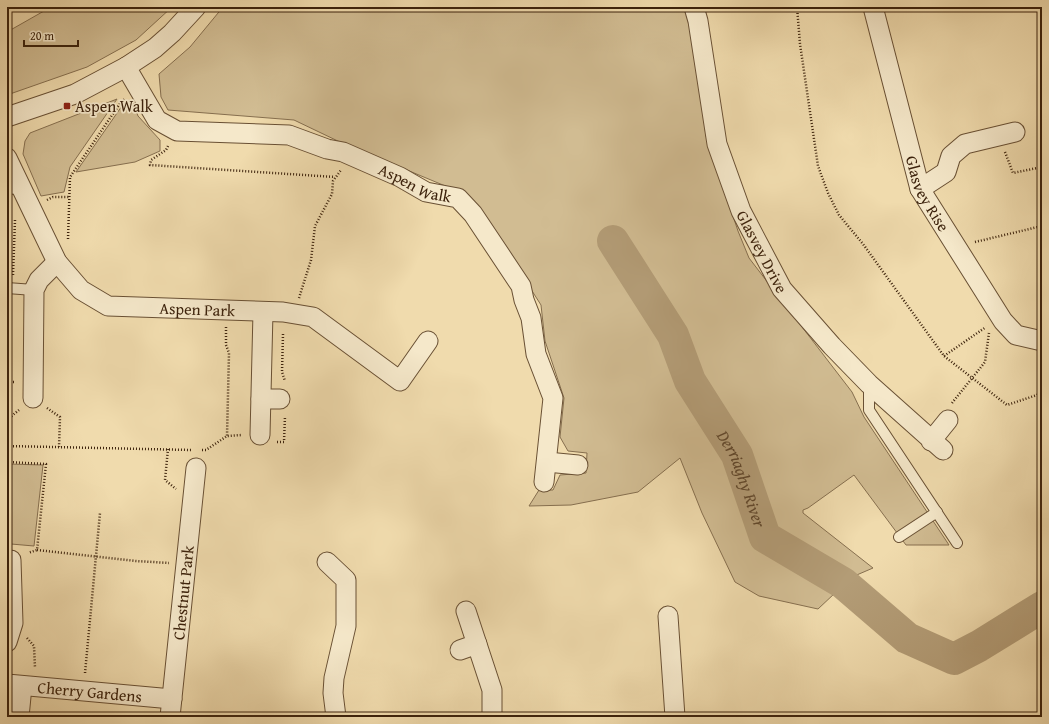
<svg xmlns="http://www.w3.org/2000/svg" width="1049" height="724" viewBox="0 0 1049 724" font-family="'Gentium Book Plus',serif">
	<rect width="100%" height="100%" fill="#f0dbad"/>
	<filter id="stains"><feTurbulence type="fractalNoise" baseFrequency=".005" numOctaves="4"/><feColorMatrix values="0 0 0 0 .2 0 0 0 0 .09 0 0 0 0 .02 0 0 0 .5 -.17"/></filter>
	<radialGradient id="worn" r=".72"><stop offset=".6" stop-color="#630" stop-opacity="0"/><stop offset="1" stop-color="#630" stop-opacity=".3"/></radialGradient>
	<g fill="#d1bc92" stroke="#866f4f">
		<path d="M51,7h121l-36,33 -49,27 -80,28v-63z"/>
		<path d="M223,7h463l7,24 13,105 32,95 11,27 103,134 12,25 85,128h-43l-52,-70 -46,33 -5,2v3l70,55 -21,9 -34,32 -59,-13 -24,-14 -33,-69 -22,-55 -42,34 -67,13 -42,1 10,-16h14l7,-15 26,-2 1,-20 -19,-2 -8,-14 4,-39 -19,-57 -4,-36 -58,-91 -16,-19 -125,-52 -48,-23 -126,-10 -7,-13 -2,-23 31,-27z"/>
		<path d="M117,99l-47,68 -6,25 -23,4 -18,-42 2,-13 5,-8z"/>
		<path d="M130,100l3,3 5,13 22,24v11l-25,11 -59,10 48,-69z"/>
		<path d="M8,464l35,1 -9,81 -23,-2z"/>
	</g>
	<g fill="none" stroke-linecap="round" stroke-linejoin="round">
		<path stroke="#b39c76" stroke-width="32" id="s1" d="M613,241l60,94 17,46 47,74 28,82 78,46 64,55 47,21 25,-13 63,-39"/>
		<defs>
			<g id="lane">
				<path d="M7,189l15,-1"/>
				<path d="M7,288l27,2"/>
				<path d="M869,384v26l88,133"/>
				<path d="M899,537l38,-25"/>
			</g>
			<g id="street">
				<path id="s2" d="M694,7l4,14 19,123 24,67 41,78 50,57 37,38 74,66"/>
				<path id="s3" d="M873,7l47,182 83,132 13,14 26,6"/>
				<path id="s4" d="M126,67l31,53 20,11 112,4 38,14 16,3 57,25 26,15 32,6 15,16 48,72 3,14 7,18 5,36 17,44 -9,84"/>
				<path d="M7,117l68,-23 51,-27 29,-19 17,-15 24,-26"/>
				<path id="s5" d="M7,158l50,104 24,28 27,16 175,6 30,5 87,64 28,-40"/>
				<path d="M920,189l26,-17 5,-16 14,-12 50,-12"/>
				<path d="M33,398l1,-108 5,-10 18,-18"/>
				<path d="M261,399h19"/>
				<path d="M260,435l3,-123"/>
				<path d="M931,441l17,-21"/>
				<path d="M547,462l31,3"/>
				<path d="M327,562l19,18v46l-12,52 -1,15 3,24"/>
				<path d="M466,611l26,79v27"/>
				<path d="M668,616l7,101"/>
				<path d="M7,642l6,-19 -2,-63"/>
				<path d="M460,650l17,-6"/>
				<path id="s6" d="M7,684l165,15"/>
				<path d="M19,717l3,-31"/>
				<path id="s7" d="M170,717l26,-249"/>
			</g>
		</defs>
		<use href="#lane" stroke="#695034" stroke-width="12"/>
		<use href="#street" stroke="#695034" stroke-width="21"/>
		<g stroke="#3c220c" stroke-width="2.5" stroke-dasharray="1 2" stroke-linecap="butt">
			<path d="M797,7l3,37 18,122 10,27 11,22 24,29 81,112 63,49 30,-10 5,-6"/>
			<path d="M168,146l-2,4 -15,10 -1,5 185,12"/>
			<path d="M1005,152l8,21 29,-6"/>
			<path d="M47,200l6,-3h16"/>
			<path d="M68,239l2,-62 51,-75 4,-3"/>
			<path d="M975,242l67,-16"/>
			<path d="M13,275l2,-55"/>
			<path d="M299,298l12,-38 4,-34 17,-32 1,-13 8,-11"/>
			<path d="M226,327v18l3,8 -2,83"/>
			<path d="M283,334l-1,38 3,9"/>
			<path d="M944,356l42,-29"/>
			<path d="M7,382h8"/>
			<path d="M952,403l33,-41 4,-29"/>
			<path d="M47,408l13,9 -1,30"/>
			<path d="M277,442h7l1,-26"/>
			<path d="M7,446l184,4"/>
			<path d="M7,448l2,-30 10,-8"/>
			<path d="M168,449l-3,31 11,9"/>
			<path d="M202,450h4l21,-14 15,-1"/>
			<path d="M7,462l39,2 -9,86 -9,3"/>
			<path d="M7,518l1,25"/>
			<path d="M37,550l99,11 33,2"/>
			<path d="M27,638l7,8 1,22"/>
			<path d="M85,673l15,-160"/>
		</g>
		<use href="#lane" stroke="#f5e8ca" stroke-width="10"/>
		<use href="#street" stroke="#f5e8ca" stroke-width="19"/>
	</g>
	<rect fill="#8f2418" stroke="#f5e8ca" stroke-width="1.5" x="63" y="102" width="8" height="8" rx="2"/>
	<g text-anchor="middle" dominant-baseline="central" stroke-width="3.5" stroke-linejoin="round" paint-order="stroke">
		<g font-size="16" fill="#3c220c" stroke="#f5e8ca" text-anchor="start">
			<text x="75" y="106">Aspen Walk</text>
		</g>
		<g font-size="16" fill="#3c220c" stroke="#f5e8ca">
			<text stroke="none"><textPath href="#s4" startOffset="332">Aspen Walk</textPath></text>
			<text stroke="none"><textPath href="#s3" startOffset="195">Glasvey Rise</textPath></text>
			<text stroke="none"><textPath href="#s2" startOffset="256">Glasvey Drive</textPath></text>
			<text stroke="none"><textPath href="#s5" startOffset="273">Aspen Park</textPath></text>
			<text stroke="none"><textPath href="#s7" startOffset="125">Chestnut Park</textPath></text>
			<text stroke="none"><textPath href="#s6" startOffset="83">Cherry Gardens</textPath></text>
		</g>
		<g font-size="17" font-style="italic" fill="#60472c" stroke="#f5e8ca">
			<text stroke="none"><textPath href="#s1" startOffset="272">Derriaghy River</textPath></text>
		</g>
	</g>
	<rect width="1049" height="724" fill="none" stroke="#f0dbad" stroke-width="24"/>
	<rect x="8" y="8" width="1033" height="708" fill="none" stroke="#3c220c" stroke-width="2"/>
	<rect x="12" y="12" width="1025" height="700" fill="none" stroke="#3c220c"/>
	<path d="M24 40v6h54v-6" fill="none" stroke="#3c220c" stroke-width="2"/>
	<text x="30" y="40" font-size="12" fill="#3c220c" stroke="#f5e8ca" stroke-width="3" paint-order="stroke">20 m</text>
	<rect width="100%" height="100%" filter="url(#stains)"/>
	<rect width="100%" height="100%" fill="url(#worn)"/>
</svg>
